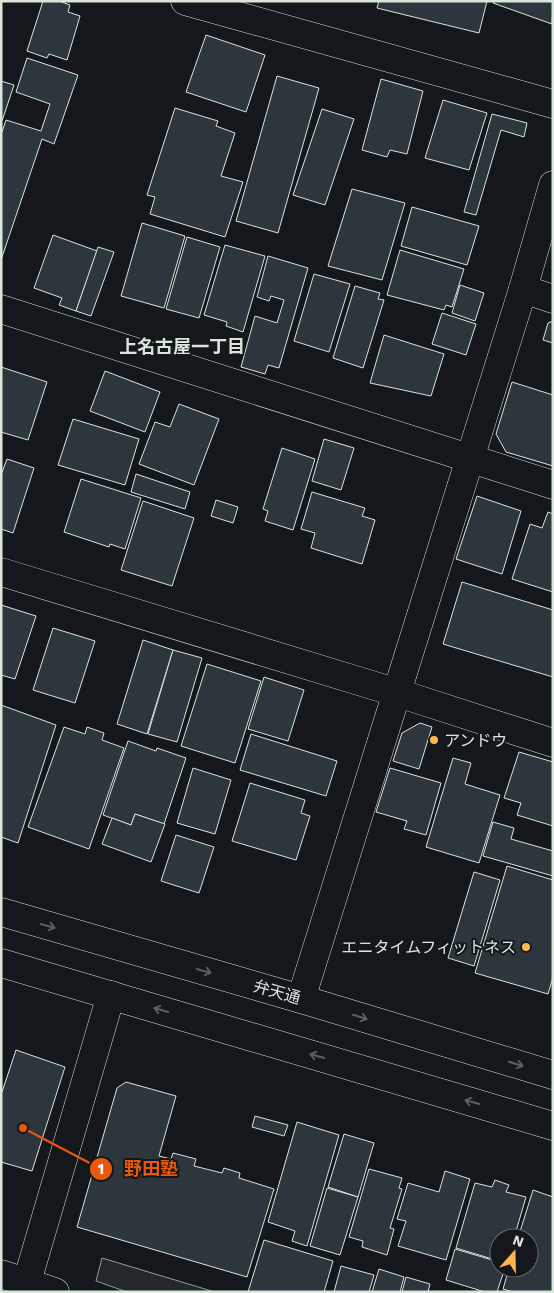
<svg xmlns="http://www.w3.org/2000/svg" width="554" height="1293" viewBox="0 0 554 1293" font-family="'Work Sans','Noto Sans JP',sans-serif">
	<rect width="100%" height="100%" fill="#14181c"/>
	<path fill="#24282b" stroke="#939e99" d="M102,1258l113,34h-88l-31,-11z"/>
	<g fill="#2c363c" stroke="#d8e6dc">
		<path d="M43,1h16l11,4 -2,7 12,4 -13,44 -18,-6 -2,4 -20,-7z"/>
		<path d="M379,1h108l-8,32 -102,-25z"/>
		<path d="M494,1h59l-1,23 -59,-21z"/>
		<path d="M206,35l59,20 -19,57 -60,-20z"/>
		<path d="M27,58l51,17 -24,69 -12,-5 -41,121v-125l5,-15 35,11 9,-27 -34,-12z"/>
		<path d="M277,76l42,12 -41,145 -42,-12z"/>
		<path d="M381,79l42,12 -16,63 -17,-4 -3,7 -25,-7z"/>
		<path d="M1,81l13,4 -12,36h-1z"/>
		<path d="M443,100l44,13 -18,57 -44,-12z"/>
		<path d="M175,108l43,13 -2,5 19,7 -14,43 22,6 -18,55 -75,-23 5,-17 -8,-2z"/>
		<path d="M322,109l32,10 -29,86 -32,-10z"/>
		<path d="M492,114l35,9 -3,14 -23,-7 -25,85 -12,-3z"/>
		<path d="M352,189l53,14 -23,77 -54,-14z"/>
		<path d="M412,207l67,19 -12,39 -66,-19z"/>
		<path d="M142,223l43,13 -21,72 -43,-12z"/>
		<path d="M53,235l44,16 -21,60 -17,-6 3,-7 -28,-10z"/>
		<path d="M187,237l33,10 -21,71 -33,-9z"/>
		<path d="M225,245l40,11 -22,76 -17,-6 1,-4 -23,-7z"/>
		<path d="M98,247l16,5 -23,64 -15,-5z"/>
		<path d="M400,250l64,19 -12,38 -6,-2 -2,5 -57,-15z"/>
		<path d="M268,256l40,12 -29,100 -11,-3 -3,9 -24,-7 14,-51 22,7 7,-23 -13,-4 -2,5 -12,-4z"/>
		<path d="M314,274l36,10 -21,68 -35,-11z"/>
		<path d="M460,285l24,8 -9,28 -23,-8z"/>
		<path d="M355,286l25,7 -2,6 6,1 -21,68 -30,-10z"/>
		<path d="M442,313l34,11 -10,31 -34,-11z"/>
		<path d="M553,321v22l-10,-3 5,-17z"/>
		<path d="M384,335l60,19 -13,42 -61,-13z"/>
		<path d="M1,367l46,15 -19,58 -27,-8z"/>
		<path d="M105,371l55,21 -15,40 -55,-21z"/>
		<path d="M512,382l41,13v71l-47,-14 -10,-18z"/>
		<path d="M179,404l40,15 -25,66 -55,-21 16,-42 15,5z"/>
		<path d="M73,419l66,20 -14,46 -67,-20z"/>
		<path d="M324,439l30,9 -13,42 -29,-9z"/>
		<path d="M282,448l33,11 -22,71 -28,-9 3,-10 -5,-2z"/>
		<path d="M7,459l27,9 -21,65 -12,-4v-54z"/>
		<path d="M136,474l54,18 -5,17 -54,-17z"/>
		<path d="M81,479l60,19 -16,51 -15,-5 -1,3 -45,-15z"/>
		<path d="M312,492l53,16 -3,8 13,4 -13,44 -51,-16 4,-15 -14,-4z"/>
		<path d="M477,496l44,15 -19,63 -46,-15z"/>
		<path d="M216,500l22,7 -5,16 -22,-7z"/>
		<path d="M143,501l51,17 -22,68 -51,-16z"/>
		<path d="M548,512l5,2v78l-41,-13 18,-55 12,4z"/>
		<path d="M462,582l91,28v67l-110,-33z"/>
		<path d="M1,605l35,11 -21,63 -14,-4z"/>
		<path d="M53,628l42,13 -20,62 -42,-13z"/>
		<path d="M143,640l30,10 -26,84 -30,-10z"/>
		<path d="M173,650l29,8 -25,84 -29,-8z"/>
		<path d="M207,664l54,17 -26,82 -54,-17z"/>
		<path d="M264,677l40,13 -16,51 -40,-12z"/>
		<path d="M1,705l55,20 -38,118 -17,-6z"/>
		<path d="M420,723l12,4 -13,42 -26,-8 9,-28z"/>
		<path d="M64,727l21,7 2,-7 17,6 -2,7 22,8 -35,101 -61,-22z"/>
		<path d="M251,734l86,27 -11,35 -86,-26z"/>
		<path d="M128,741l28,10 1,-3 29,10 -22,66 -29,-10 -4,11 -28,-10z"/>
		<path d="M519,752l34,10v64l-36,-11 4,-12 -17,-5z"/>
		<path d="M453,758l18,5 -6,21 35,11 -21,68 -53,-16z"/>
		<path d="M193,768l38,12 -16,54 -38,-11z"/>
		<path d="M390,768l51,15 -15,52 -22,-6 3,-8 -31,-9z"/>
		<path d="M250,783l55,17 -4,13 9,3 -14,44 -64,-19z"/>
		<path d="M135,814l30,10 -14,38 -49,-18 10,-26 19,7z"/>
		<path d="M493,822l21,6 -3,11 42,12v25l-70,-20z"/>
		<path d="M176,835l38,12 -15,46 -38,-12z"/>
		<path d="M507,866l46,14v97l-5,17 -73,-21z"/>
		<path d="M474,872l26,8 -26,86 -26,-8z"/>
		<path d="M16,1050l49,17 -33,104 -31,-9v-67z"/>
		<path d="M126,1082l50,14 -17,60 12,3 2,-6 23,6 -2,7 28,7 2,-5 16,5 -1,5 35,11 -27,88 -170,-50 40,-139z"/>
		<path d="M255,1116l33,9 -4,11 -32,-9z"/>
		<path d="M297,1122l42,13 -32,111 -15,-5 3,-10 -27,-9z"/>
		<path d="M344,1134l30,9 -16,54 -30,-10z"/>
		<path d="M369,1169l33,9 -3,10 3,1 -12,39 4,1 -7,26 -25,-8 1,-6 -14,-4z"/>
		<path d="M445,1171l25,8 -24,81 -48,-14 8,-25 -9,-2 11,-36 31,9z"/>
		<path d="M495,1180l14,5 -3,7 20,5 -12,41h-15v23l-43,-13 19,-65 17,4z"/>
		<path d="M327,1188l31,9 -18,58 -30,-9z"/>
		<path d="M533,1190l20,7v95h-40l-10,-3 6,-21h20v-30h-11z"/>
		<path d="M264,1240l69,21 -9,31h-76z"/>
		<path d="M455,1249l44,13v6h6l-8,24h-12l-39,-12z"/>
		<path d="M341,1266l33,9 -5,17h-35z"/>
		<path d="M379,1269l25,8 -4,15h-28z"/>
		<path d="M406,1277l24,7 -2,8h-26z"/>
	</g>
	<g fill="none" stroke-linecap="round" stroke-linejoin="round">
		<defs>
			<g id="minor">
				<path d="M185,1l368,103"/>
				<path d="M523,289l30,10"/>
				<path d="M1,309l552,176"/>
				<path d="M1,572l397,121 155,50"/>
				<path d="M1,912l300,87 252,76"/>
				<path d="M1,963l552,163"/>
				<path d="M301,999l222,-710 30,-104"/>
				<path d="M1,1274l54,18"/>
				<path d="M24,1292l87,-297"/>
			</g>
		</defs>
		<use href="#minor" stroke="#d8e6dc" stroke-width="29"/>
		<use href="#minor" stroke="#14181c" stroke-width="28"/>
	</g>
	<defs><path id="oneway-shaft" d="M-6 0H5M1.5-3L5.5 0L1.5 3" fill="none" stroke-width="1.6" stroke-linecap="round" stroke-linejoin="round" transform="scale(1.25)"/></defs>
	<g stroke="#59605f">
		<use href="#oneway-shaft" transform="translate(48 926) rotate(16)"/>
		<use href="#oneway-shaft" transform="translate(204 971) rotate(16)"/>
		<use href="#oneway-shaft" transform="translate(161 1010) rotate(-164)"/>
		<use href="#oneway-shaft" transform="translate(360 1017) rotate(17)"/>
		<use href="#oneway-shaft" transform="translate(317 1056) rotate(-164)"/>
		<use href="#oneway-shaft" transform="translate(516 1064) rotate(17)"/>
		<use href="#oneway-shaft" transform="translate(472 1102) rotate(-164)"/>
	</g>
	<g fill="#ffb74d" stroke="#14181c" stroke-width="2">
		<circle cx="434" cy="740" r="5"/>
		<circle cx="526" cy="947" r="5"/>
	</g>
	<g text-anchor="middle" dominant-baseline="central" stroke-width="4" stroke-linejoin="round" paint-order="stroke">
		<g font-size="16" fill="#d8e6dc" stroke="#14181c" text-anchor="start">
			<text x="444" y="740">アンドウ</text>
			<text x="516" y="947" text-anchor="end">エニタイムフィットネス</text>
		</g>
		<g font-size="16" fill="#d8e6dc" stroke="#14181c">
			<text transform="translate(277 992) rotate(16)">弁天通</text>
		</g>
		<g font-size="18" font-weight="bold" fill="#d8e6dc" stroke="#14181c">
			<text x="182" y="346">上名古屋一丁目</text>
		</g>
	</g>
	<path fill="none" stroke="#e8590c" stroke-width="2" d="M23 1128L101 1169"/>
	<g fill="#e8590c" stroke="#14181c" stroke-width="2">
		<circle cx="23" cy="1128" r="5"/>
		<circle cx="101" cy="1169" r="12"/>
	</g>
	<g font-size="15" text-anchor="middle" font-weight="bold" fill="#fff">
		<text x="101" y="1174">1</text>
	</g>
	<g font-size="18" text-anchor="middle" font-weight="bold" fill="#e8590c" stroke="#14181c" stroke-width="4" stroke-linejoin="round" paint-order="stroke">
		<text x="151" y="1175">野田塾</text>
	</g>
	<rect width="554" height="1293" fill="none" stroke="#d8e6dc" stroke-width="5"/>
	<g transform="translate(514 1253) rotate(20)"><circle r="24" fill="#14181c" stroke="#626a69"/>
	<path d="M0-4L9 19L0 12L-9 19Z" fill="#ffb74d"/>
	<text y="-8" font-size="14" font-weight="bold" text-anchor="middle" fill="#d8e6dc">N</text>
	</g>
</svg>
